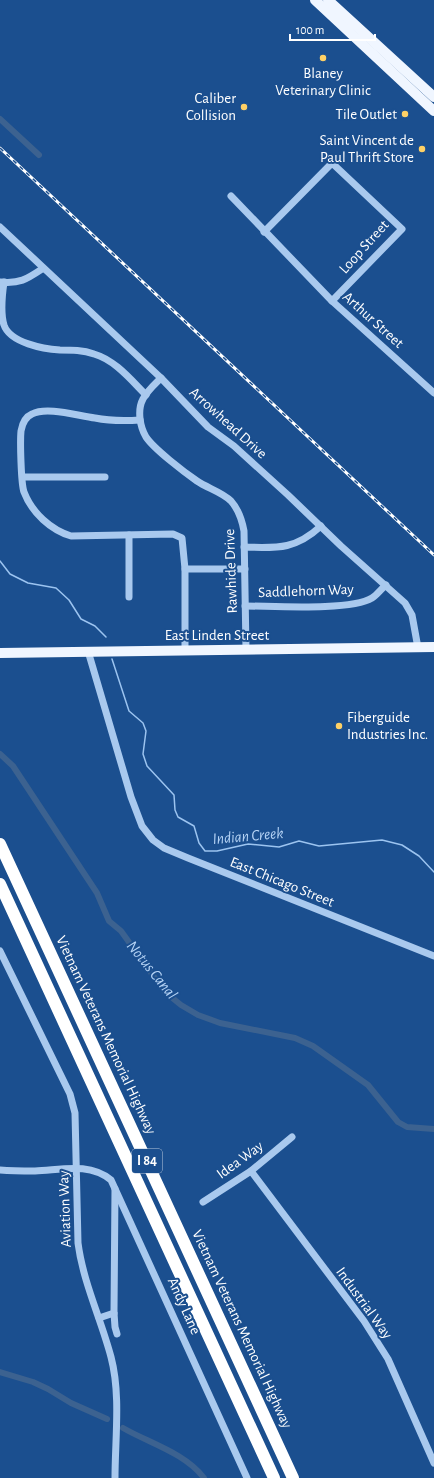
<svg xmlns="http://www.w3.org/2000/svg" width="434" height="1478" viewBox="0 0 434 1478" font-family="'Alegreya Sans',sans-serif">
	<rect width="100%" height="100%" fill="#1b4f8f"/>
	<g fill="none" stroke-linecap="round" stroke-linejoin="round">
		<g stroke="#9cc4f0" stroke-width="1.5">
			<path d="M0,561l10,13 18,9 28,5 13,12 12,19 14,7 11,11"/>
			<path d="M112,659l17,52 14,12 3,8 -3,23 4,12 27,29 1,15 3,7 16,9 5,17 6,8h12l31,-7 31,3 20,-6 20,5 63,-6 20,5 17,11 15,16"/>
		</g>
		<g stroke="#3c6290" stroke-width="6">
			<path d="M0,119l39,36"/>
			<path d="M0,754l13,12 84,127 12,28 12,10 44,61 16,13 17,10 22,8 75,15 18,8 55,39 30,37 9,5 27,2"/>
			<path d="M0,1372l33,10 15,7 23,14 36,16"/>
			<path d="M123,1428c26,15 62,25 81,50"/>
		</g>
		<g stroke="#a9c9ee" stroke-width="7">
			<path d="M231,196l101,105 102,92"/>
			<path d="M0,227l161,151 47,49 26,19 54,49 53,51 64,57 7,12 6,33"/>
			<path d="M264,232l68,-69 70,66 -70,72"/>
			<path d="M0,282c20,2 27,-3 42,-13"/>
			<path d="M4,282c-2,14 -4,30 0,43 6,18 40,24 56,25 12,0 23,0 34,4 21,6 37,26 52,41"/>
			<path d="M161,378c-6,6 -14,13 -18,21 -6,11 -3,28 3,38 8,12 38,35 51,44 10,7 25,11 34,20 8,9 11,19 13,30l2,119"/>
			<path d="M140,420c-15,1 -30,1 -45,-2 -17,-2 -48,-12 -63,-4 -7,3 -10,11 -11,17 -1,10 0,53 3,61 8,21 27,38 47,44l102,-2 9,4 3,31v81"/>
			<path d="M23,477h82"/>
			<path d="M129,535v62"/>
			<path d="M244,547c33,1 51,3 77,-21"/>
			<path d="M185,569h60"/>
			<path d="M245,606c28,0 106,5 127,-8 5,-3 9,-9 14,-13"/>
			<path d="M88,651l43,146 11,29 11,14 11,8 24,10 246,98"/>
			<path d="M0,951l70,143 5,19 3,130c5,39 23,76 33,114 10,38 4,82 4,121"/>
			<path d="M0,1170c12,1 23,1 35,1 26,-1 54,-9 76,9l136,298"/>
			<path d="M251,1171l113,150 24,38 46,104"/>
			<path d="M115,1189l-1,124 1,14 2,7"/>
			<path d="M203,1202l48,-31 41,-34"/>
			<path d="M99,1318l15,-5"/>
		</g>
		<g stroke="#f0f6ff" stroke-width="10">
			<path d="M315,0l119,111"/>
			<path d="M328,0l106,97"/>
			<path d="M0,653l434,-6"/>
		</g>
		<g stroke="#fff" stroke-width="12">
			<path d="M0,844l293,634"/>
			<path d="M0,884l274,594"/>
		</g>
		<defs>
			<path id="rail" d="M0,148l434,407"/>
		</defs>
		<use href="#rail" stroke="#fff" stroke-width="3"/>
		<use href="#rail" stroke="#1b4f8f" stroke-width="1.5" stroke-dasharray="4.5" stroke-linecap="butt"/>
	</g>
	<g fill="#ffd166" stroke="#1b4f8f" stroke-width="1.5">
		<circle cx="323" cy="58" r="4"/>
		<circle cx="244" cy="107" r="4"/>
		<circle cx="405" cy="114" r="4"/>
		<circle cx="422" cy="149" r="4"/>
		<circle cx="339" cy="726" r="4"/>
	</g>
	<g text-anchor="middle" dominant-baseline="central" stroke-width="4" stroke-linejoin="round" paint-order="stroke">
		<rect fill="#1b4f8f" stroke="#bbcadd" stroke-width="1" x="132" y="1149" width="30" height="24" rx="3"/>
		<g font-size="14" font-weight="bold" fill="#fff">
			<text x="147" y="1161">I 84</text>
		</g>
		<g font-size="15" fill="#fff" stroke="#1b4f8f" text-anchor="end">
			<text x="323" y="73" text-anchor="middle">Blaney<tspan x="323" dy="17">Veterinary Clinic</tspan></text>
			<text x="236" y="98">Caliber<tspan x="236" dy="17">Collision</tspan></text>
			<text x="397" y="114">Tile Outlet</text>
			<text x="414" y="140">Saint Vincent de<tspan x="414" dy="17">Paul Thrift Store</tspan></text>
			<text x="347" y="717" text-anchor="start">Fiberguide<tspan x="347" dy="17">Industries Inc.</tspan></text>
		</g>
		<g font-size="15" fill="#fff" stroke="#1b4f8f">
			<text transform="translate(364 247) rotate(-48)">Loop Street</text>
			<text transform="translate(373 320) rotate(42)">Arthur Street</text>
			<text transform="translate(228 423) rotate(42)">Arrowhead Drive</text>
			<text transform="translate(231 571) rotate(-92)">Rawhide Drive</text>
			<text transform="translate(306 591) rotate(-2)">Saddlehorn Way</text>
			<text x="217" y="635">East Linden Street</text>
			<text transform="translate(282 882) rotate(22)">East Chicago Street</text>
			<text transform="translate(106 1035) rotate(65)">Vietnam Veterans Memorial Highway</text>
			<text transform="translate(240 1160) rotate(-36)">Idea Way</text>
			<text transform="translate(65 1209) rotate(-92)">Aviation Way</text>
			<text transform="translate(364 1303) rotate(54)">Industrial Way</text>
			<text transform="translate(184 1306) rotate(66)">Andy Lane</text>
			<text transform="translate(242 1329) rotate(65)">Vietnam Veterans Memorial Highway</text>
		</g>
		<g font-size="16" font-style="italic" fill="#b5d3f5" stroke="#1b4f8f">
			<text transform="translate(248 836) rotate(-5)">Indian Creek</text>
			<text transform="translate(152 970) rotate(51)">Notus Canal</text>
		</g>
	</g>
	<path d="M290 34v6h85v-6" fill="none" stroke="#ffffff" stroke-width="2"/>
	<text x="296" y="34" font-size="12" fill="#ffffff" stroke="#1b4f8f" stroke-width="3" paint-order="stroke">100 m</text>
</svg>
